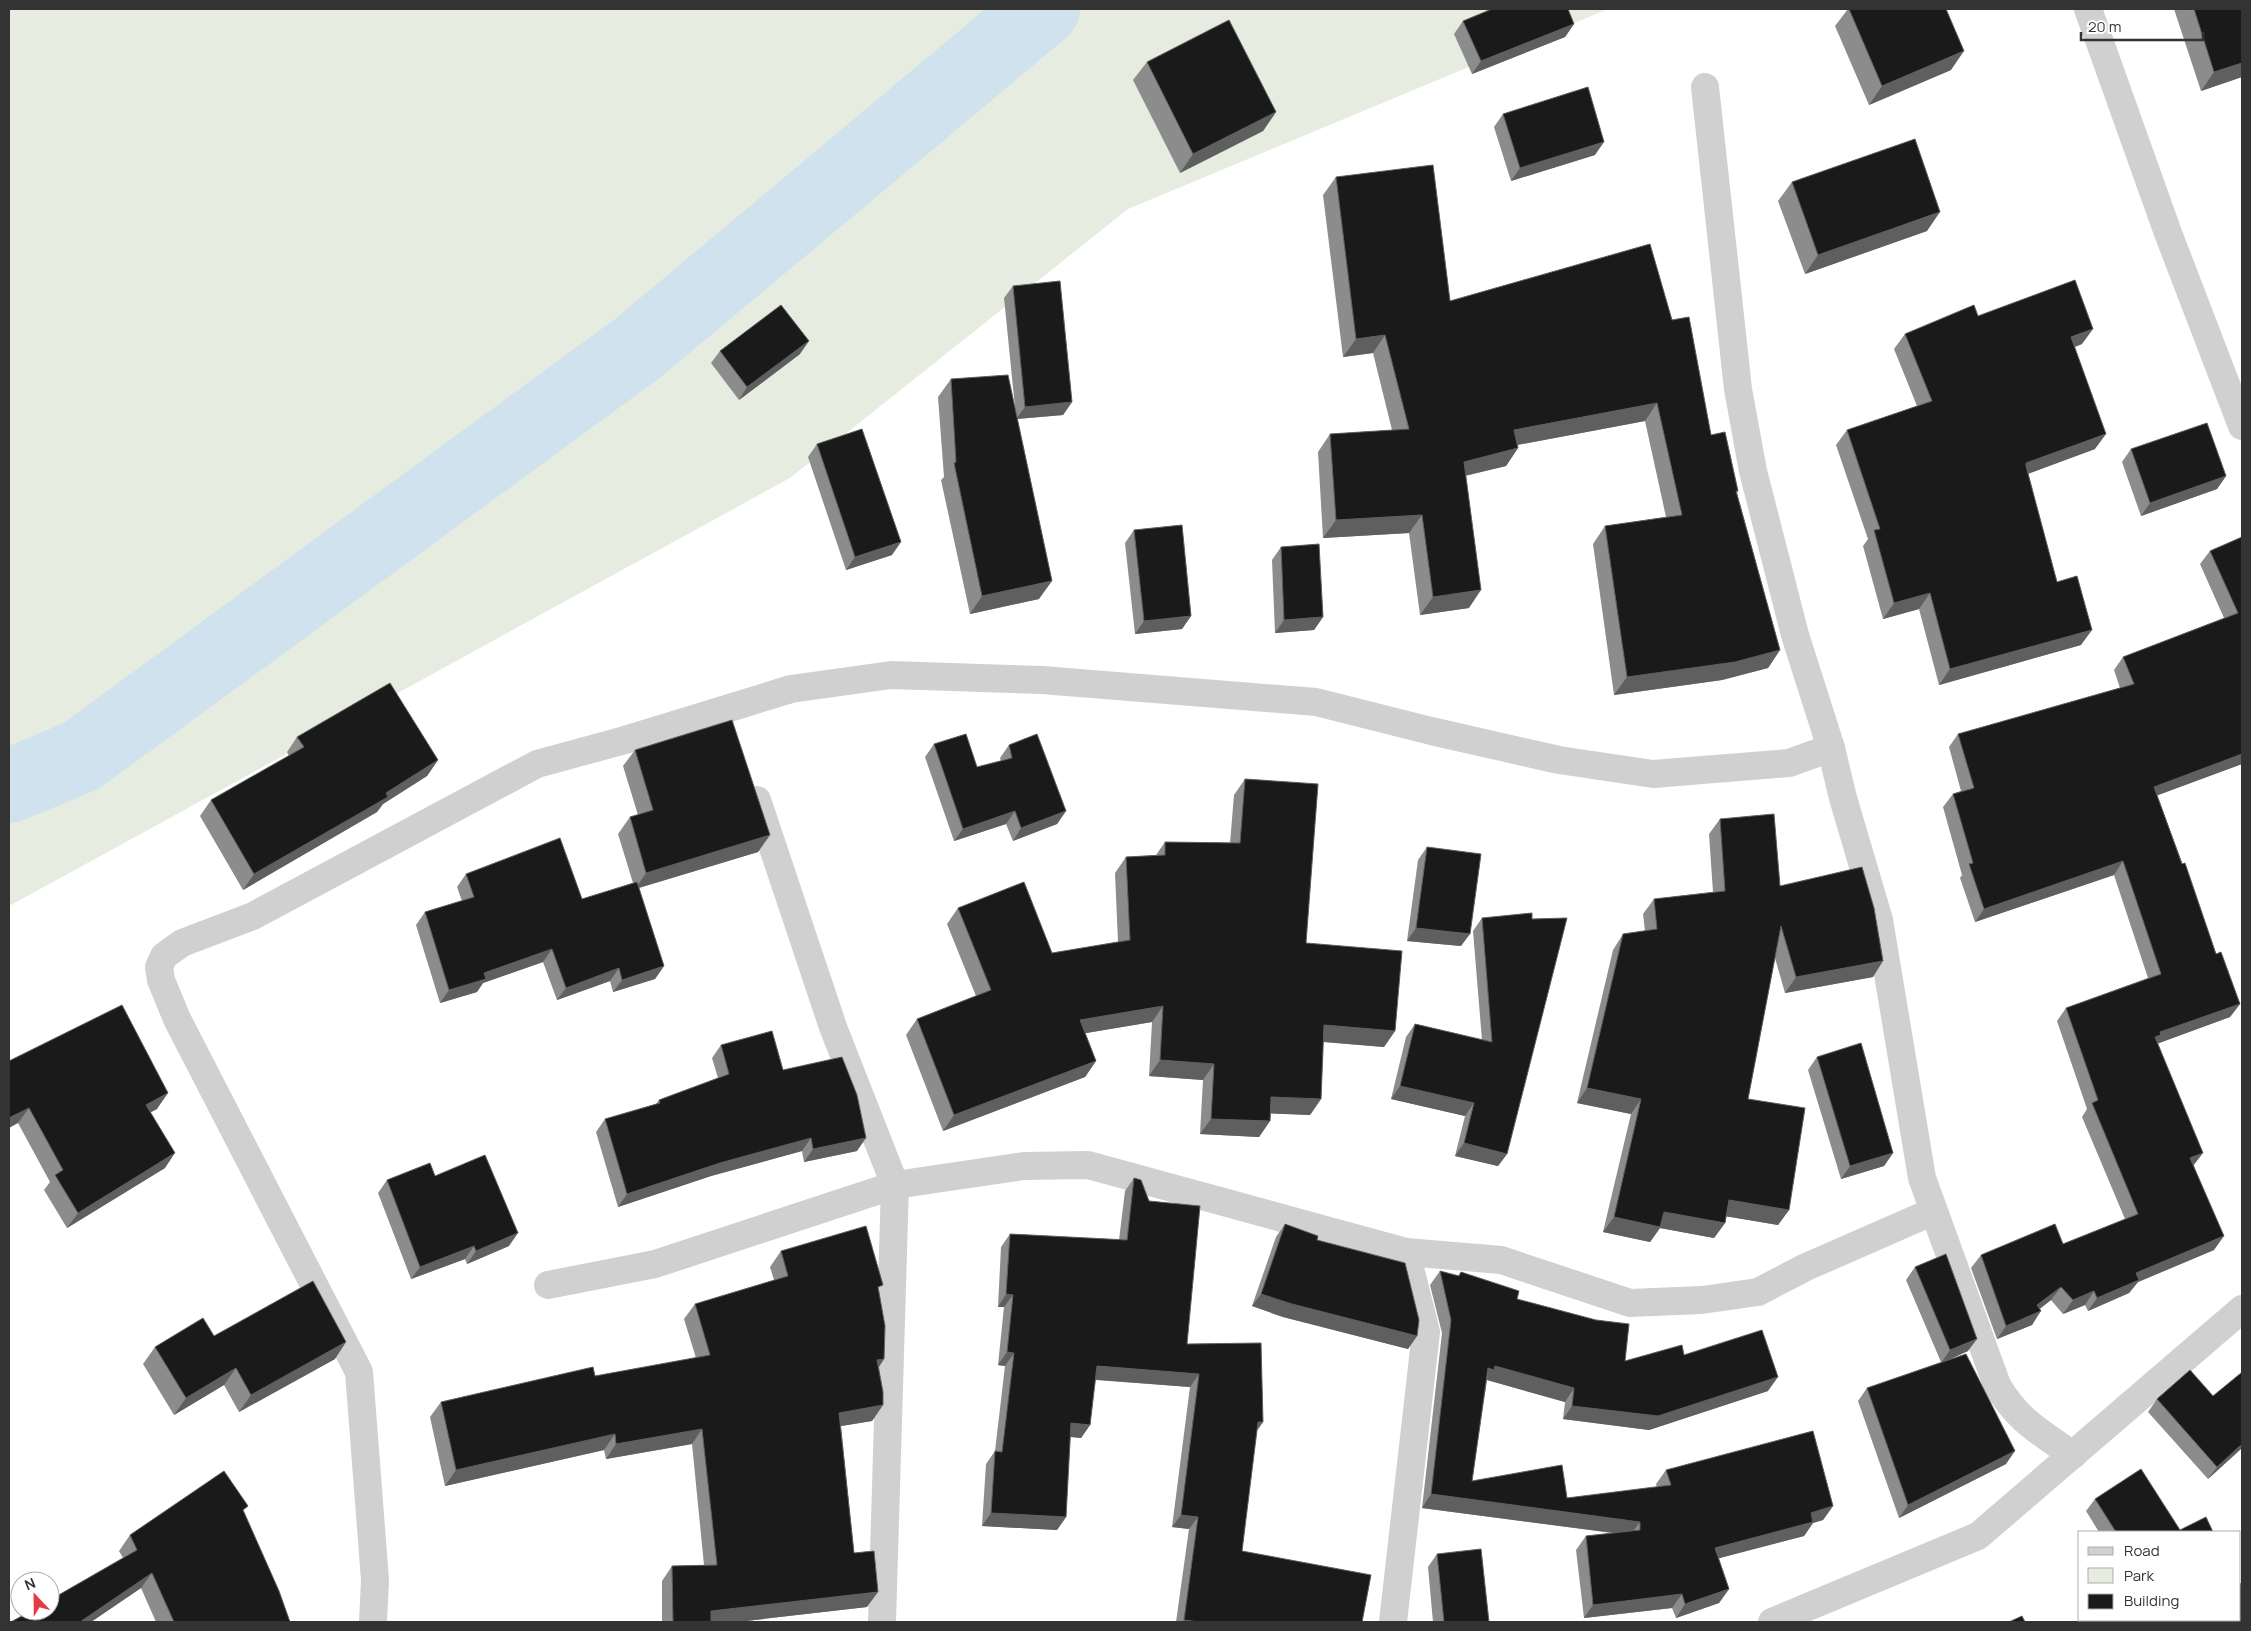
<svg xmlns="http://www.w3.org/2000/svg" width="2251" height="1631" viewBox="0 0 2251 1631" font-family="Manrope,sans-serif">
	<rect width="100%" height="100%" fill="#fff"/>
	<path fill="#e6ecdf" d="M9,9h1599l-480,200 -338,269 -781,428z"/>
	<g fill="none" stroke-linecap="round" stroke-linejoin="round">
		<path stroke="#cfe2ee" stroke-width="74" d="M9,786l72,-30 557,-408 405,-339"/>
		<g stroke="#d0d0d0" stroke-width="28">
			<path d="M2088,9l80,224 74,193"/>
			<path d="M1705,87l33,302 15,82 42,164 36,113"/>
			<path d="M757,800l76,227 62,158 -13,437"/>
			<path d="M548,1285l107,-21 240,-79 129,-19 64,-1 318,87 95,8 129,43 72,-3 56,-8 48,-25 128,-56"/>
			<path d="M373,1622l2,-42 -16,-208 -182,-353 -16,-39 -2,-13 5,-11 18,-13 71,-27 284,-152 88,-24 166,-51 100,-14 151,5 274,22 115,29 128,29 94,14 136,-11 42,-15 12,50 36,122 43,258 75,207c21,36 43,47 76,70"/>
			<path d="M1393,1622l33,-290 -20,-80"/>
			<path d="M1772,1622l206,-86 264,-227"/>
		</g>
	</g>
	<g fill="#8c8c8c">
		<path d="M1848,9h98l5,61 -82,35 -34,-79z"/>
		<path d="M2174,9h68v68l-41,14z"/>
		<path d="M1463,21l111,3 -9,13 -93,37 -18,-40z"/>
		<path d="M1147,62l129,50 -13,19 -83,42 -47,-93z"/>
		<path d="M1503,114l92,41 -84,26 -17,-54z"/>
		<path d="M1336,177l114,124 222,19 39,115 27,56 -1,2 43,157 -12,18 -46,12 -108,15 -21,-151 12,-18 61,-9 -21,-96 -128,24 1,3 -12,18 -41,10 4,132 -49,7 -11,-82 -86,5 -5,-86 12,-18 62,-4 -19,-77 -30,4 -20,-162z"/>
		<path d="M1792,182l135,49 -122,43 -27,-73z"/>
		<path d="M1013,286l59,116 -9,13 -46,4 22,180 -69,15 -29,-134 3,-3 -6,-80 13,-18 64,28 -11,-109z"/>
		<path d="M1978,316l104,28 -7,3 20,102 -67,25 29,108 24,63 -142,40 -20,-76 -36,10 -20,-73 5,-7 -32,-94 11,-15 70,-24 -23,-57 11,-15z"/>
		<path d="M720,351l80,3 -61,46 -28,-37z"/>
		<path d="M817,444l75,111 -46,15 -38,-113z"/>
		<path d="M2131,449l95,27 -9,13 -76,27 -19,-54z"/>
		<path d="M1134,530l57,86 -9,13 -47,5 -10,-91z"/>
		<path d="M2242,537v227l-85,31 59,159 24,50 -10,13 -72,26 36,123 20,84 -76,32 -9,11 -41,18 -3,-6 -22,9 -12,-14 -11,9 -8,16 -35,14 -26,-71 10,-13 82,-11 62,-25 -43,-102 5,-8 -30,-88 9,-13 82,-30 -34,-103 -139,47 -15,-44 2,-3 -19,-68 10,-13 8,-3 -12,-44 9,-13 162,-46 -6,-18 9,-13 101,-39 -24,-54 10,-13z"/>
		<path d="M1281,547l42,70 -9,13 -39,3 -3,-73z"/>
		<path d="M297,737l141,23 -11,16 -44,28 -6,8 -134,78 -43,-74 11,-16 78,-44 -2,-4z"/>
		<path d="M934,744l43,23 24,-6 -1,-3 9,-13 57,66 -9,13 -44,17 -7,-17 -52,17 -29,-84z"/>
		<path d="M635,750l135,85 -12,17 -119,36 25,78 -9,13 -42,13 -3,-11 -53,19 -14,-38 -60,21 -6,9 -37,11 -24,-78 9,-13 37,-11 -5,-14 9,-13 116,25 51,-16 -15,-49 12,-17 8,-2 -15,-49z"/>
		<path d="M1245,779l61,164 89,88 -11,16 -61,-5 -2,57 -11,16 -39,-2 -1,8 -11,16 -59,-3 3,-54 -54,-4 3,-54 -67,11 11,28 -11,16 -142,54 -37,-96 11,-16 59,-23 -29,-72 11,-16 94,45 66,-11 -3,-69 11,-16 30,-2 9,-13 65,1 4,-48z"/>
		<path d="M1720,819l60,67 93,91 -88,16 -10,-35 -27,141 41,111 -11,15 -52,-9 -1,7 -11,15 -54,-10 -10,14 -47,-10 28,-118 -54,-11 36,-153 10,-16 22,-3 -2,-17 11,-15 59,-7 -4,-58z"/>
		<path d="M1427,847l34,99 -54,-5 11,-81z"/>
		<path d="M1482,918l25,236 -9,12 -43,-10 10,-40 -74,-17 15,-62 9,-13 67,16 -9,-109z"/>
		<path d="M721,1045l62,25 74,81 -53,11 -2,-11 -91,25 -93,31 -22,-75 9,-13 51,-15 3,-4 59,-22 -6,-20z"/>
		<path d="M1817,1057l76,96 -9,13 -43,13 -33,-109z"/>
		<path d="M9,1061l148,48 -7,3 15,56 -98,60 -23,-38 6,-8 -32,-59z"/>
		<path d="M435,1176l74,70 -42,18 -2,-5 -54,20 -33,-86 9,-13z"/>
		<path d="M1134,1178l53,166 76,78 -6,7 -15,122 120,71h-186l13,-93 -17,-2 18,-140 -95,-7 -5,45 -9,13 -11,-1 -4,80 -9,13 -75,-4 4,-62 9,-13 10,-85 -7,-1 6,-58h-6l3,-60 9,-13 109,6 6,-49z"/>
		<path d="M1285,1224l32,16 100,96 -9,13 -125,-32 -31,-11 24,-69z"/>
		<path d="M781,1251l98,40 5,68 -5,8 4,38 -11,16 -31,5 13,127 13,54 -130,15h-75v-41l10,-15 32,-1 -12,-121 -86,15 -2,-9 -159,36 -15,-69 11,-15 154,-26 101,-18 -12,-39 11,-15 79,-24 -4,-13z"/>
		<path d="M1915,1267l53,84 -15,7 53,106 -107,54 -41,-117 9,-13 74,-26 -35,-82z"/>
		<path d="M1440,1271l18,5 3,-4 56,27 108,62 59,-6 84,36 -119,39 -86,-11 2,-17 -78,-22 -15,101 95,17 90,-11 -1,-3 10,-14 167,36 -10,14 -10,3 -9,13 -86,22 11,31 -10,14 -43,15 -4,-10 -88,10 -8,-68 10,-14 26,-3 -190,-25 20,-175 -12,-48z"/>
		<path d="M214,1336l121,23 -96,53 -15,-27 -50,30 -31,-51 12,-17z"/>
		<path d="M2213,1396l29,52 -34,31 -60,-67 9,-13z"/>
		<path d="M2095,1499l85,31 33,2h-114l-13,-21z"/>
		<path d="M244,1512l46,110h-134l-15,-34 -50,34h-80l112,-64 -4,-7 11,-16z"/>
		<path d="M1437,1554l52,68h-56l-5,-55z"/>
		<path d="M2153,1620h87l2,2h-87z"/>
	</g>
	<g fill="#5f5f5f">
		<path d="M1574,24l-9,13 -93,37 9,-13z"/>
		<path d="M1964,51l-13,19 -82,35 13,-19z"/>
		<path d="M2242,63v14l-41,14 13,-19z"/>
		<path d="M1276,112l-13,19 -83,42 13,-19z"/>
		<path d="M1604,142l-9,13 -84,26 9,-13z"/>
		<path d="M1940,212l-13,19 -122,43 13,-19z"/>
		<path d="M2093,329l-11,15 -21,8 10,-15z"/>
		<path d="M1385,335l-12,18 -30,4 13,-18z"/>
		<path d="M809,341l-9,13 -61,46 8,-13z"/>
		<path d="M1072,402l-9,13 -47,4 9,-12z"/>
		<path d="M1657,403l-12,18 -144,27 13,-18z"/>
		<path d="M2106,434l-11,15 -79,29 10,-15z"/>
		<path d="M1518,448l-12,18 -55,13 13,-17z"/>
		<path d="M2226,476l-9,13 -76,27 9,-13z"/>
		<path d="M1422,515l-13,18 -86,5 13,-18z"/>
		<path d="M901,542l-9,13 -46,15 9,-13z"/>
		<path d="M1052,581l-13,18 -69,15 12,-18z"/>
		<path d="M1481,590l-12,18 -49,7 13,-18z"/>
		<path d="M1930,593l-11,16 -36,10 11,-16z"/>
		<path d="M1191,616l-9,13 -47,5 9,-13z"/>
		<path d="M1323,617l-9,13 -39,3 9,-13z"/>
		<path d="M2092,630l-11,15 -142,40 11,-16z"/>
		<path d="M1780,650l-12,18 -46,12 -108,15 13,-18z"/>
		<path d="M2242,754v10l-97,36 9,-13z"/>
		<path d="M438,760l-11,16 -44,28 -6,8 -134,78 11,-16z"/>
		<path d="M1015,811l-9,13 -52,17 9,-12z"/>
		<path d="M1066,811l-9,13 -44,17 8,-13z"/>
		<path d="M770,835l-12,17 -123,37 11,-16z"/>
		<path d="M2123,861l-9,14 -139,47 9,-13z"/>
		<path d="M1416,928l54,6 -9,12 -54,-5z"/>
		<path d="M552,949l-9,13 -60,21 -6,9 -37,11 9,-13 35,-17z"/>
		<path d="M1883,961l-10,16 -88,16 11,-16z"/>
		<path d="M664,966l-9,13 -42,13 9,-12z"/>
		<path d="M619,968l-9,13 -53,19 9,-12z"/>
		<path d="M2240,1004l-10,13 -76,28 1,-8 5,-5z"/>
		<path d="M1163,1006l-11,16 -83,14 11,-16z"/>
		<path d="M1324,1025l71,6 -11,16 -71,-6z"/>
		<path d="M1160,1060l54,4 -11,16 -54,-4z"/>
		<path d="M1096,1061l-11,16 -142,54 11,-16z"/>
		<path d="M1400,1086l74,17 -9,13 -74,-17z"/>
		<path d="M1587,1088l54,11 -10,15 -54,-11z"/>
		<path d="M168,1093l-11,16 -22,12 11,-16z"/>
		<path d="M1271,1097l50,2 -11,16 -50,-2z"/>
		<path d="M29,1108l-11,15 -9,5v-10z"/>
		<path d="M1211,1119l59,2 -11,16 -59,-3z"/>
		<path d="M811,1138l-9,13 -91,25 -93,31 9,-13 93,-31z"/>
		<path d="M866,1138l-9,13 -53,11 9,-13z"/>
		<path d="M1464,1143l43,11 -9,12 -43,-10z"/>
		<path d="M175,1153l-10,15 -98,60 11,-15z"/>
		<path d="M1893,1153l-9,13 -43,13 9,-13z"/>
		<path d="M2203,1153l-10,13 -3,-8z"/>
		<path d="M1729,1200l60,10 -11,15 -60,-10z"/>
		<path d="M1664,1212l61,11 -11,15 -54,-10 -10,14 -47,-10 11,-15z"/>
		<path d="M518,1233l-9,13 -42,18 9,-13z"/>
		<path d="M2224,1236l-10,14 -76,32 -9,11 -41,18 9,-13 39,-25z"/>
		<path d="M474,1246l-9,13 -54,20 9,-12z"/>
		<path d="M2061,1287l-10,13 -20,15 10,-4 -9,14 -35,14 9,-13z"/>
		<path d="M2094,1291l-9,14 -22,9 10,-14z"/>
		<path d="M1006,1294l7,1 -9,12h-6z"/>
		<path d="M1261,1294l156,42 -9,13 -125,-32 -31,-11z"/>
		<path d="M1977,1339l-9,12 -27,12 9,-13z"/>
		<path d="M346,1342l-11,17 -96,53 12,-17z"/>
		<path d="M1007,1352l7,1 -9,13 -7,-1z"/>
		<path d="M884,1359l-10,15 3,-14z"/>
		<path d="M1097,1366l102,8 -9,13 -102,-8z"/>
		<path d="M1495,1366l79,22 -9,14 -78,-22 1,-12z"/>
		<path d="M236,1368l-12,17 -50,30 12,-17z"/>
		<path d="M1778,1377l-10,14 -119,39 -86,-11 9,-13z"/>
		<path d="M883,1405l-11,16 -43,7 10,-15z"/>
		<path d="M1258,1422h5l-9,13z"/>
		<path d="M1071,1423l19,2 -9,13 -19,-2z"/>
		<path d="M702,1429l-10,15 -86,15 10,-15z"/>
		<path d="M615,1434l-11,16 -159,36 11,-16z"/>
		<path d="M2242,1444v4l-34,31 9,-12z"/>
		<path d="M2015,1451l-9,13 -107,54 9,-13z"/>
		<path d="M1431,1494l209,28 -10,13 -208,-27z"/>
		<path d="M1833,1506l-10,14 -10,3 -9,13 -99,26 10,-14 96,-35z"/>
		<path d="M991,1513l75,4 -9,13 -75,-4z"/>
		<path d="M1181,1515l17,2 -9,12 -17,-2z"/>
		<path d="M152,1573l-11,15 -50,34h-11z"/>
		<path d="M1729,1589l-10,14 -43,15 9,-14z"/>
		<path d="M878,1592l-11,15 -130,15h-34l8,-11z"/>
		<path d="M1682,1594l-10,14 -88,10 9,-13z"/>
		<path d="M1184,1620l15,2h-17z"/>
	</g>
	<g fill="#1a1a1a" stroke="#5f5f5f">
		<path d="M1492,9h76l6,15 -93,37 -18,-40z"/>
		<path d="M1849,9h97l18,42 -82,35z"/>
		<path d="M2194,9h48v54l-28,9z"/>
		<path d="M1229,20l47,92 -83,42 -46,-92z"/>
		<path d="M1588,87l16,55 -84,26 -17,-54z"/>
		<path d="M1915,139l25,73 -122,43 -26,-73z"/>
		<path d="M1433,165l17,136 200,-57 22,76 17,-3 22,118 14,-3 13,59h-2l44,159 -45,12 -108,15 -22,-151 77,-11 -25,-112 -143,27 4,18 -54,14 17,128 -48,7 -11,-82 -86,5 -6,-86 79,-5 -24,-94 -29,4 -20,-162z"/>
		<path d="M2075,280l18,49 -22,8 35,97 -80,29v3l31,116 20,-6 15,54 -142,39 -20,-76 -36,10 -20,-73 6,-1 -33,-99 85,-29 -27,-67 69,-29 4,11z"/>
		<path d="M1060,281l12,121 -47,5 -12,-121z"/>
		<path d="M781,305l28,36 -62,46 -27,-36z"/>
		<path d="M1008,375l44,206 -70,15 -28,-133 2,-1 -5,-83z"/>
		<path d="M2207,423l19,53 -76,27 -19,-54z"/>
		<path d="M862,429l39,113 -46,15 -38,-113z"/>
		<path d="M1182,525l9,91 -47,5 -10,-91z"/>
		<path d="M2242,537v217l-88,33 28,77 3,-1 31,91 5,-2 19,52 -80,28 1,3 -6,2 48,116 -13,5 34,78 -88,37 3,7 -42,18 -3,-7 -21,9 -12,-13 -24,18 4,6 -35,15 -25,-71 74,-31 8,20 75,-30 -46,-111 6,-3 -32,-92 95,-34 -38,-113 -139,48 -15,-45 4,-1 -20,-69 21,-6 -16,-54 176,-50 -11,-27 115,-44 -28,-62z"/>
		<path d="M1319,544l4,73 -39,3 -3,-73z"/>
		<path d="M390,683l48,77 -52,33 2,4 -134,77 -43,-74 93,-53 -7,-10z"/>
		<path d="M732,720l38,115 -124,38 -16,-56 23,-7 -18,-60z"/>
		<path d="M966,734l11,33 35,-9 -3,-13 28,-11 29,77 -45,17 -6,-17 -52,18 -29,-85z"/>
		<path d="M1245,779l73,5 -12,159 96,8 -7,80 -71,-6 -3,74 -50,-2 -1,24 -59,-2 3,-55 -54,-4 3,-54 -83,14 16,41 -142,54 -37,-96 74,-29 -33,-82 66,-26 28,71 78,-13 -4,-83 39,-2v-13l75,1z"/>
		<path d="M1774,814l6,72 82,-19 12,41 9,53 -87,16 -15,-51 -33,173 57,9 -16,102 -60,-10 -4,23 -61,-11 -4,15 -46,-10 27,-118 -54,-11 36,-154 34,-5 -3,-30 71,-8 -5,-72z"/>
		<path d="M560,838l22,61 55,-17 27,84 -42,14 -3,-12 -53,20 -14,-39 -68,24 2,6 -37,11 -24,-78 49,-15 -8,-23z"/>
		<path d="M1427,847l54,7 -11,80 -54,-6z"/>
		<path d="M1532,913v6l35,-1 -60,236 -43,-11 10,-40 -74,-17 15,-62 77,18 -10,-124z"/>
		<path d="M122,1005l46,88 -22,12 29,48 -97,60 -23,-38 8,-5 -34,-62 -20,10v-57z"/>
		<path d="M772,1031l11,39 59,-13 15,38 9,43 -53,11 -2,-11 -91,25 -93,31 -22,-75 55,-16 -1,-3 70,-26 -8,-29z"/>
		<path d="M1861,1043l32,110 -43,13 -33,-109z"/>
		<path d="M485,1155l33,78 -42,18 -2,-5 -54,21 -33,-87 43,-17 5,13z"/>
		<path d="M1134,1178l7,2 8,21 51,5 -13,138 74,-1 2,79h-5l-16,129 129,24 -9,47h-163l-15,-2 14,-103 -17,-2 18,-141 -102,-8 -7,59 -19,-2 -5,94 -75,-4 4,-62 7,1 12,-99 -7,-1 6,-57 -7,-1 4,-60 117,6z"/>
		<path d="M1285,1224l33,12 -1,4 88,23 14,57 -2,16 -125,-32 -31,-10z"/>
		<path d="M866,1226l17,59 -5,2 7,39 -1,33 -7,1 6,32v13l-44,8 15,140 20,-2 4,41 -167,19v11h-38l-1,-56 45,-1 -15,-136 -86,15 -1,-10 -159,36 -15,-68 152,-35 2,9 115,-21 -15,-51 93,-28 -7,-25z"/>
		<path d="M1946,1254l31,85 -27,11 -35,-83z"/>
		<path d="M1440,1271l19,5 2,-4 58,19 -2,8 79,21 33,4 -4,37 57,-16 2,10 78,-25 16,47 -120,39 -86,-10 2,-18 -79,-22 -1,4 -6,-2 -16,113 90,-16 5,33 104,-13 -5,-15 147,-39 20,75 -22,7 2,9 -98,26 14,41 -44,15 -3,-10 -89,11 -7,-69 54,-6v-8l-209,-28 20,-174z"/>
		<path d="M313,1281l33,61 -95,53 -15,-27 -50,30 -31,-51 48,-29 11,18z"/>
		<path d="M1966,1354l49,97 -107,54 -41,-117z"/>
		<path d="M2190,1370l23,26 28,-23 1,1v70l-25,23 -60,-68z"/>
		<path d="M2141,1469l39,61 26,-13 7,15h-97l-21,-33z"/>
		<path d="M224,1471l24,35 -5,4 36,81 11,31h-116l-22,-49 -72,49h-69l20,-11h19v-11l87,-50 -7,-15z"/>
		<path d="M1481,1549l8,73h-45l-7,-68z"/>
		<path d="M2240,1583l2,5v34h-69l-1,-2h68z"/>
		<path d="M2022,1616l3,6h-16z"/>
	</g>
	<rect width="2251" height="1631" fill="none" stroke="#333333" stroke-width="20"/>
	<rect x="2078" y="1531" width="162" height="90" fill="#ffffff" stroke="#adadad"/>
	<rect x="2088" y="1547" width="25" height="8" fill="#d0d0d0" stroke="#adadad"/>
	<text x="2124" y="1556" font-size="15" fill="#333333">Road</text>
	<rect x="2088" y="1568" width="25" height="15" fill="#e6ecdf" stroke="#adadad"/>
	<text x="2124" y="1581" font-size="15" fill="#333333">Park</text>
	<rect x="2088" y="1594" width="25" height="15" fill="#1a1a1a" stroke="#adadad"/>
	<text x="2124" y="1606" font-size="15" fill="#333333">Building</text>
	<g transform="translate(35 1596) rotate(338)"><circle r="24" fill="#ffffff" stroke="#adadad"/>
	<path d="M0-4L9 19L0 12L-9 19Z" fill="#e63946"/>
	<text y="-8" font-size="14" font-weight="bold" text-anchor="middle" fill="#333333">N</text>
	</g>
	<path d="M2081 32v8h122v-8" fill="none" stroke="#333333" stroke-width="2.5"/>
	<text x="2088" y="32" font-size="15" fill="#333333" stroke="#ffffff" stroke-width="4" paint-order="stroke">20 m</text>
</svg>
